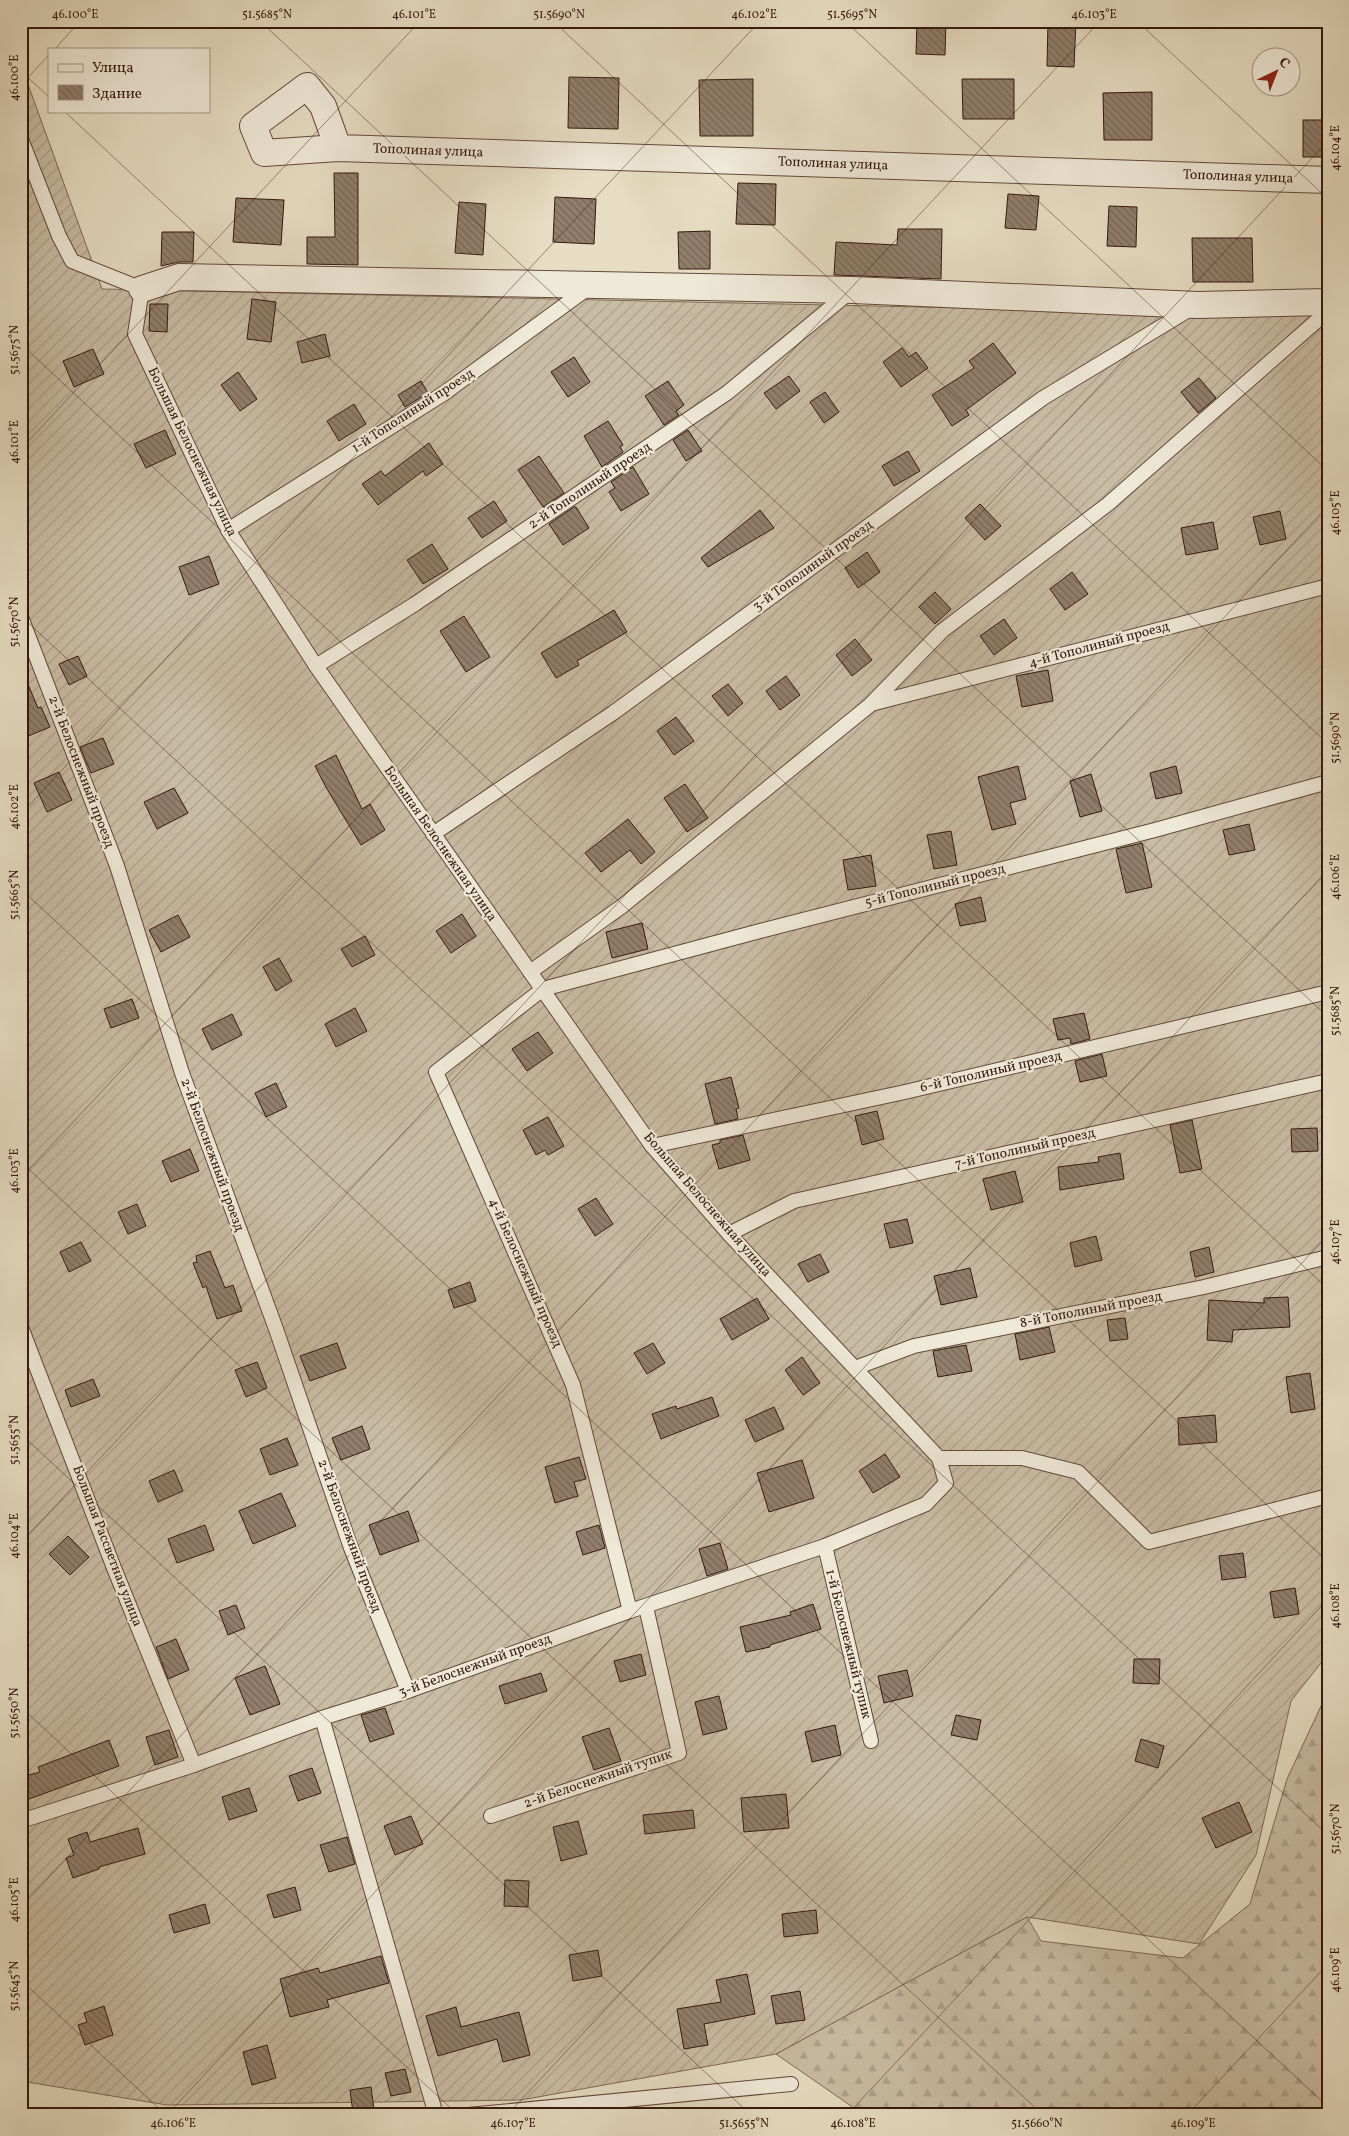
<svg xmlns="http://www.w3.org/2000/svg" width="1349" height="2136" viewBox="0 0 1349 2136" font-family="Vollkorn,serif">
	<defs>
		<pattern id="forest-firs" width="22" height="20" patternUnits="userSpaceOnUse" patternTransform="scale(1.25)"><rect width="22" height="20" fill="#c9bca4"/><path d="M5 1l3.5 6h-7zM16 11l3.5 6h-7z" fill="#ada18c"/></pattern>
		<pattern id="garden-furrows" width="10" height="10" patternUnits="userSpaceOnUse" patternTransform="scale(1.25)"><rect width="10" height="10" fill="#c9bca4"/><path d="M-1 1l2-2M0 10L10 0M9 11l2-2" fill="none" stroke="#ada18c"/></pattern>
		<pattern id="building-back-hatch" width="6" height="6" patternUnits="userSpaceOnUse" patternTransform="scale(1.25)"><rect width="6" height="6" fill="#917f6c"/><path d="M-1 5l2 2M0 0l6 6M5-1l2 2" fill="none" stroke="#776757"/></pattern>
	</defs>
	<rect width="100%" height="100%" fill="#e7ddc3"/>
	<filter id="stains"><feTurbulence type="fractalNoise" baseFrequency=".004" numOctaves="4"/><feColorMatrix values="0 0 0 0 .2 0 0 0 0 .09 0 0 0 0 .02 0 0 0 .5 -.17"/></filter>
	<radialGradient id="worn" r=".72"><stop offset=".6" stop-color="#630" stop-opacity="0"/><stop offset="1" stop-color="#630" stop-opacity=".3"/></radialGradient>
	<path fill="url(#forest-firs)" stroke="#7e6a58" d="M1328,1691v424h-464l-88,-61 251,-137 14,24 142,17 67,-54 37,-125z"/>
	<path fill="url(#garden-furrows)" stroke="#7e6a58" d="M21,65l81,224 1226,27v1338l-37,47 -35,154 -57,89 -172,-27 -251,137 -255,46 -354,5 -146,-24z"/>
	<g fill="url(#building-back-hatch)" stroke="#34190d">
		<path d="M917,21h29l-1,34 -29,-1z"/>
		<path d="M1048,21h28l-2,46 -27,-1z"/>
		<path d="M569,77l50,1 -1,51 -50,-1z"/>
		<path d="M753,79v57h-53l-1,-56z"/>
		<path d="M962,79h52v40h-51z"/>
		<path d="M1152,92v48h-48l-1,-47z"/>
		<rect x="1303" y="120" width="25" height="37"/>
		<path d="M334,173h24v92l-51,-1v-27h28z"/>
		<path d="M738,183l38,1 -1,41 -39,-1z"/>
		<path d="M1008,194l31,2 -3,34 -31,-2z"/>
		<path d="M555,197l41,2 -2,45 -41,-2z"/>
		<path d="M236,198l48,2 -3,45 -48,-3z"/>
		<path d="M459,202l27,2 -3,51 -28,-2z"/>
		<path d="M1109,206l28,1 -1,40 -29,-1z"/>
		<path d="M898,229h44l-1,50 -107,-4 2,-33 61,3z"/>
		<path d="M710,231v38h-31l-1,-37z"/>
		<path d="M162,232h32l-1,30h-14l-18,4z"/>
		<path d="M1192,238h60l1,44h-60z"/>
		<path d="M252,299l24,3 -5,40 -24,-3z"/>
		<path d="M150,304h18l-1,28 -18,-1z"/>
		<path d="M325,334l5,22 -28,7 -5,-21z"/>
		<path d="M993,343l23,30 -50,37 3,5 -17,11 -20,-31 42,-27 -5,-7z"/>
		<path d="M902,348l7,9 7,-5 12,16 -27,19 -18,-25z"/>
		<path d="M93,349l11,25 -30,13 -11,-26z"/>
		<path d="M574,357l16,25 -22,15 -17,-25z"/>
		<path d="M238,372l19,27 -17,12 -19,-26z"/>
		<path d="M789,376l11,15 -24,18 -12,-16z"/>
		<path d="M1199,378l17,20 -18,15 -17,-21z"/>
		<path d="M421,381l7,12 -23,14 -7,-12z"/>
		<path d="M668,381l16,24 -8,6 3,4 -15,10 -19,-29z"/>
		<path d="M825,392l14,20 -15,11 -14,-21z"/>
		<path d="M354,404l12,20 -27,17 -12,-20z"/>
		<path d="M608,421l15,24 -3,2 3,5 -21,15 -18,-31z"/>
		<path d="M165,430l11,24 -30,14 -12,-24z"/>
		<path d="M688,430l14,21 -16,10 -13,-21z"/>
		<path d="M429,443l14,21 -17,12 -3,-5 -45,34 -16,-21 19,-13 4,5z"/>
		<path d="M908,451l12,20 -26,15 -12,-20z"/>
		<path d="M539,456l25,37 -21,14 -25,-37z"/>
		<path d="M633,467l16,27 -28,17 -12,-19 6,-4 -4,-6z"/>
		<path d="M494,501l13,20 -25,17 -14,-20z"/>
		<path d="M980,504l21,22 -16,14 -20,-22z"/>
		<path d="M574,507h2l13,21 -26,17 -14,-21z"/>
		<path d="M760,510l14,18 -66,39 -7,-9z"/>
		<path d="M1280,511l6,28 -26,6 -7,-28z"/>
		<path d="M1213,522l5,27 -32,6 -5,-27z"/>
		<path d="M432,544l16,25 -25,15 -16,-24z"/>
		<path d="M867,552l13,20 -22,16 -13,-20z"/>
		<path d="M209,556l10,28 -30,11 -10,-28z"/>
		<path d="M1072,572l16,22 -23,16 -15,-21z"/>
		<path d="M935,592l16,17 -16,15 -16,-17z"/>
		<path d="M614,610l13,22 -50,29 2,4 -23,13 -15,-25z"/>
		<path d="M464,616l26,41 -24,15 -26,-41z"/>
		<path d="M1004,619l13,19 -23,17 -14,-19z"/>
		<path d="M855,639l17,21 -20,16 -16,-21z"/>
		<path d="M78,656l9,20 -18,9 -10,-21z"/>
		<path d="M21,668l17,40 3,-1 9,20 -29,12z"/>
		<path d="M1048,670l5,31 -31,6 -6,-31z"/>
		<path d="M786,676l14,19 -20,15 -14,-19z"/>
		<path d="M728,684l15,19 -15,13 -16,-20z"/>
		<path d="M676,717l18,24 -20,14 -17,-24z"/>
		<path d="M103,738l11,26 -23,9 -11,-26z"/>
		<path d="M336,755l26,54 8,-5 15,26 -24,15 -34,-56 -12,-23z"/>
		<path d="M1018,766l8,33 -16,4 6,21 -24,6 -14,-53z"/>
		<path d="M1176,766l6,27 -26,6 -6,-26z"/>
		<path d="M59,772l13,28 -25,12 -13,-29z"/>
		<path d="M1091,774l11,37 -22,6 -10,-36z"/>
		<path d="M685,784l23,34 -21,14 -23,-34z"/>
		<path d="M174,788l14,25 -31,16 -13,-27z"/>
		<path d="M628,819l27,33 -14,12 -11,-14 -29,22 -16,-19z"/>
		<path d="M1249,824l6,26 -26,5 -6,-25z"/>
		<path d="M951,831l6,34 -23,4 -7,-34z"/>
		<path d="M1142,843l10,44 -26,6 -10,-44z"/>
		<path d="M871,855l5,31 -28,4 -5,-30z"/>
		<path d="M981,897l5,24 -26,5 -5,-22z"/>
		<path d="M462,914l14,22 -25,17 -15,-22z"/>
		<path d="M178,915l12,22 -29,15 -12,-22z"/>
		<path d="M642,923l6,26 -36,9 -6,-26z"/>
		<path d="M365,936l10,19 -23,12 -11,-18z"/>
		<path d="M279,958l13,23 -16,10 -13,-24z"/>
		<path d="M132,999l7,19 -28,10 -7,-19z"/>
		<path d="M355,1008l12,23 -31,16 -11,-23z"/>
		<path d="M1084,1013l6,26 -19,5 -1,-6 -12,2 -5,-21z"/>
		<path d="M232,1014l10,21 -30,15 -10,-21z"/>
		<path d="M538,1032l15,21 -26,18 -15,-22z"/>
		<path d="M1102,1054l5,22 -27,6 -5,-21z"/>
		<path d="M731,1077l8,31 -3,1 2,10 -23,5 -10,-40z"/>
		<path d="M276,1083l11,24 -21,10 -11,-24z"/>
		<path d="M877,1111l7,28 -22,6 -7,-29z"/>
		<path d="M548,1117l16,29 -16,9 -3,-5 -9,5 -13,-25z"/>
		<path d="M1192,1120l10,49 -22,4 -10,-48z"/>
		<path d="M1317,1128l1,23 -26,1 -1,-23z"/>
		<path d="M743,1135l7,25 -31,9 -7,-24 8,-2v-3z"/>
		<path d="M190,1149l9,22 -28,11 -9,-21z"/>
		<path d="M1120,1153l4,26 -64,11 -2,-23 41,-5 -1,-5z"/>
		<path d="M1015,1171l8,31 -32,8 -8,-31z"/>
		<path d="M596,1198l17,26 -18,12 -17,-27z"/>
		<path d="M137,1204l9,22 -18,8 -10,-22z"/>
		<path d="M907,1219l6,24 -23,5 -6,-24z"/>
		<path d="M1096,1236l6,24 -27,7 -5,-24z"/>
		<path d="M81,1242l10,19 -22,11 -9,-20z"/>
		<path d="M1209,1247l5,25 -19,5 -5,-25z"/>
		<path d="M210,1251l15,37 8,-3 9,26 -25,8 -11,-33 -3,2 -10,-25 4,-1 -1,-6z"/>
		<path d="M820,1254l9,18 -21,10 -10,-18z"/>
		<path d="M970,1268l7,29 -36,8 -7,-29z"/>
		<path d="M470,1282l6,19 -22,7 -6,-18z"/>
		<path d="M1288,1297l2,30 -57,3 -1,12 -25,-2 2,-40 55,3v-5z"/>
		<path d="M757,1298l12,21 -37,21 -12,-21z"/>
		<path d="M1125,1318l3,21 -18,2 -3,-21z"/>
		<path d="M1049,1327l6,25 -35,8 -5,-26z"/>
		<path d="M337,1343l9,25 -36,13 -10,-25z"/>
		<path d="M653,1343l12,20 -18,11 -13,-21z"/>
		<path d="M966,1345l6,26 -34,6 -5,-26z"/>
		<path d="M802,1357l18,26 -17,12 -18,-25z"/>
		<path d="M257,1362l10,26 -21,9 -11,-27z"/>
		<path d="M1310,1373l5,36 -24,4 -5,-36z"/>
		<path d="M93,1379l7,17 -29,11 -6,-17z"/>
		<path d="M712,1397l7,19 -58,23 -9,-25 24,-8 1,3z"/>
		<path d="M774,1407l10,22 -29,13 -10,-22z"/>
		<path d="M1215,1415l2,27 -38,3 -1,-27z"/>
		<path d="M362,1426l8,23 -29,11 -9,-22z"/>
		<path d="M287,1438l11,27 -28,10 -10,-26z"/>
		<path d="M885,1454l15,23 -27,16 -14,-22z"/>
		<path d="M579,1457l7,22 -12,3 4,14 -23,7 -10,-36z"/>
		<path d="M802,1460l12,38 -45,14 -12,-39z"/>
		<path d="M174,1470l9,21 -25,11 -9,-21z"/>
		<path d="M281,1493l15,33 -43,18 -14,-33z"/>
		<path d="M408,1511l11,30 -39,14 -11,-30z"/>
		<path d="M205,1525l9,25 -37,13 -9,-24z"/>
		<path d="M599,1525l6,23 -22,7 -7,-23z"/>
		<path d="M68,1536l21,21 -19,18 -21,-21z"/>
		<path d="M720,1543l8,26 -21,7 -8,-27z"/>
		<path d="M1243,1553l3,24 -24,3 -3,-24z"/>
		<path d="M1295,1588l4,26 -25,4 -4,-26z"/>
		<path d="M813,1604l8,25 -51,16v2l-24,5 -6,-25 51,-12 -1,-3z"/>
		<path d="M236,1605l9,23 -17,7 -9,-24z"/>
		<path d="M176,1639l13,31 -21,9 -12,-32z"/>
		<path d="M641,1654l5,21 -26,7 -6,-21z"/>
		<path d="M1134,1659h26l-1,25 -26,-1z"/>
		<path d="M265,1666l15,38 -30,11 -15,-37z"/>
		<path d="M907,1670l6,26 -29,7 -6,-27z"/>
		<path d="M541,1673l6,18 -42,13 -6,-18z"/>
		<path d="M719,1696l8,33 -24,6 -8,-33z"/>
		<path d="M385,1708l9,26 -24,8 -9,-27z"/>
		<path d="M956,1715l25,5 -4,20 -26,-5z"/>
		<path d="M835,1725l6,30 -29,7 -7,-30z"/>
		<path d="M609,1728l12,33 -27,9 -12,-33z"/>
		<path d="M169,1730l9,27 -23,8 -9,-28z"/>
		<path d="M1141,1739l23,7 -6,22 -23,-7z"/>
		<path d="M109,1740l10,26 -98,36v-25l19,-5 -2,-5z"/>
		<path d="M312,1768l9,25 -23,8 -9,-25z"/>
		<path d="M249,1788l8,23 -28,9 -7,-23z"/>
		<path d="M786,1794l3,34 -45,4 -3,-34z"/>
		<path d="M1239,1802l13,30 -36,16 -14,-30z"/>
		<path d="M693,1810l2,18 -50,6 -2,-19z"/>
		<path d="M411,1816l12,28 -28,11 -11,-29z"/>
		<path d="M578,1821l9,33 -26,7 -8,-34z"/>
		<path d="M138,1828l7,26 -46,13v2l-26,9 -7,-20 8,-3 -6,-16 19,-7 3,10z"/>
		<path d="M347,1837l8,27 -26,8 -9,-27z"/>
		<path d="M505,1880l24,1 -1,26 -24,-1z"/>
		<path d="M295,1887l6,23 -27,8 -7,-23z"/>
		<path d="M205,1904l5,19 -36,10 -5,-18z"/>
		<path d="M816,1910l2,23 -34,4 -2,-23z"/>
		<path d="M598,1950l4,26 -29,5 -4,-26z"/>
		<path d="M381,1956l8,27 -62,17 2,7 -39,10 -10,-38 38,-11 2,5z"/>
		<path d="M747,1974l8,40 -51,10 4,21 -24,4 -7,-40 44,-7 -5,-22z"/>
		<path d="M800,1991l5,29 -29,4 -5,-28z"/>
		<path d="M104,2006l9,29 -28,10 -7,-20 9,-3 -3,-9z"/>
		<path d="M456,2007l5,20 58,-15 11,43 -27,7 -6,-23 -59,17 -12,-40z"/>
		<path d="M267,2045l9,33 -24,7 -9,-33z"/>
		<path d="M405,2069l6,23 -20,4 -6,-23z"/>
		<path d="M371,2087l3,23 -21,3 -3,-23z"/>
	</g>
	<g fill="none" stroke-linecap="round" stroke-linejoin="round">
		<defs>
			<g id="service">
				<path d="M21,139l38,97 13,25 70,28 -7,45 93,196 88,136 336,480 77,88 210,224 7,25 -20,21 -101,42 -195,65 -222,80 -86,27 -128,47 -173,56"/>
				<path d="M228,530l215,-136 145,-106"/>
				<path d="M21,617l96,249 65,207 94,256 75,219 57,143"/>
				<path d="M316,666l99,-62 312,-211 124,-102"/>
				<path d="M871,704l457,-118"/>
				<path d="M433,834l180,-121 430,-315 149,-90"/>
				<path d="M530,972l91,-65 249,-202 72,-74 166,-127 220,-193"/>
				<path d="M652,1146l253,-54 423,-100"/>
				<path d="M729,1234l65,-33 534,-120"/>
				<path d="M21,1327l93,241 80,197"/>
				<path d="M855,1368l59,-22 290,-59 124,-30"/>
				<path d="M939,1458h83l56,14 71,70 179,-46"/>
				<path d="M825,1546l46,195"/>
				<path d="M630,1611l-57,-226 -137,-313 107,-83 217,-58 395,-101 173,-48"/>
				<path d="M322,1718l114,397"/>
				<path d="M491,1816l188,-63 -33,-146"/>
				<path d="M468,2115l323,-31"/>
			</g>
			<g id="minor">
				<path d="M338,148l-15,-42 -16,-20 -54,40 11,27 74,-5 990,32"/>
				<path d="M142,289l37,-12 674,13 345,15 130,-3"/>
			</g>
		</defs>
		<use href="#service" stroke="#614a3a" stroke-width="16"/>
		<use href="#minor" stroke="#614a3a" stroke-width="28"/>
		<use href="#service" stroke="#efe9d8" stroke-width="14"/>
		<use href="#minor" stroke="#efe9d8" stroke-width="26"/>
	</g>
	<path fill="none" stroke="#34190d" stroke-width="1" stroke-opacity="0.45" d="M260,21l1068,996M553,21l775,723M845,21l483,450M1137,21l191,178M55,49l25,-28M21,71l28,26M21,85l28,-30M64,111l1264,1178M21,344l1307,1218M21,449l399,-428M21,616l1307,1219M21,814l739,-793M21,889l1307,1218M21,1162l1022,953M21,1178l1079,-1157M21,1434l730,681M21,1543l1307,-1402M21,1707l437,408M21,1907l1307,-1401M21,1980l145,135M167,2115l1161,-1245M507,2115l821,-880M847,2115l481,-516M1187,2115l141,-151"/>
	<g text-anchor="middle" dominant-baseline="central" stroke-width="4.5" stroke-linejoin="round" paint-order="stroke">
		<g font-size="14" fill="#34190d" stroke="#efe9d8">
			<text transform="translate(428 151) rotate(2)">Тополиная улица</text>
			<text transform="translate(833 164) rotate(2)">Тополиная улица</text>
			<text transform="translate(1238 177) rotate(2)">Тополиная улица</text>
			<text transform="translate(413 411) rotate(-33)">1-й Тополиный проезд</text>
			<text transform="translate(192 452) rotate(64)">Большая Белоснежная улица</text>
			<text transform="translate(590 486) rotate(-34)">2-й Тополиный проезд</text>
			<text transform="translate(813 566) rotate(-36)">3-й Тополиный проезд</text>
			<text transform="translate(1099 645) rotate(-15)">4-й Тополиный проезд</text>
			<text transform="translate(81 772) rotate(69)">2-й Белоснежный проезд</text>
			<text transform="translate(440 844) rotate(55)">Большая Белоснежная улица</text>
			<text transform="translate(935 886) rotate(-14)">5-й Тополиный проезд</text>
			<text transform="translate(991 1072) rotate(-13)">6-й Тополиный проезд</text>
			<text transform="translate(1025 1149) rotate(-13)">7-й Тополиный проезд</text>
			<text transform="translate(212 1155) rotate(70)">2-й Белоснежный проезд</text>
			<text transform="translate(707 1205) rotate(49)">Большая Белоснежная улица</text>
			<text transform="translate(525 1273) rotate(66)">4-й Белоснежный проезд</text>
			<text transform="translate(1091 1310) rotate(-11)">8-й Тополиный проезд</text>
			<text transform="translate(349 1536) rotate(70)">2-й Белоснежный проезд</text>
			<text transform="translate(107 1546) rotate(69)">Большая Рассветная улица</text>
			<text transform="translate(848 1644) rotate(76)">1-й Белоснежный тупик</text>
			<text transform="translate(475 1666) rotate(-20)">3-й Белоснежный проезд</text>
			<text transform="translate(598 1779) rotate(-19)">2-й Белоснежный тупик</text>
		</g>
	</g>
	<rect width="1349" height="2136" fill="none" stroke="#e7ddc3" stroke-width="55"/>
	<rect x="48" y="48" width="162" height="65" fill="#efe9d8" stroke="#a49687"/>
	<rect x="58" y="64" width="25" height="8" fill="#efe9d8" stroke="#a49687"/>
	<text x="92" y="72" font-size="15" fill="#34190d">Улица</text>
	<rect x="58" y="85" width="25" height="15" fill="url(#building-back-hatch)" stroke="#a49687"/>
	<text x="92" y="98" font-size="15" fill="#34190d">Здание</text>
	<g transform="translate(1276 72) rotate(43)"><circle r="24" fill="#efe9d8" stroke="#a49687"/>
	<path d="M0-4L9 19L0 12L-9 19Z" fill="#8f2418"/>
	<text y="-8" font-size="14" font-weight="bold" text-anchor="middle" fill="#34190d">С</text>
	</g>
	<rect x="28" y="28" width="1294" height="2080" fill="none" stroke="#34190d" stroke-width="2"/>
	<g font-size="12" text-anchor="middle" fill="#34190d">
		<text x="75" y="18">46.100°E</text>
		<text x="267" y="18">51.5685°N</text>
		<text x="414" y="18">46.101°E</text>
		<text x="559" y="18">51.5690°N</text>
		<text x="754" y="18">46.102°E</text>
		<text x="852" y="18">51.5695°N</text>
		<text x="1094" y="18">46.103°E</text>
		<text transform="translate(14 78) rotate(-90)" y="4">46.100°E</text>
		<text transform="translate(1335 148) rotate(-90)" y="4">46.104°E</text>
		<text transform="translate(14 350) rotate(-90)" y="4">51.5675°N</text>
		<text transform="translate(14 442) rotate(-90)" y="4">46.101°E</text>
		<text transform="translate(1335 513) rotate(-90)" y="4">46.105°E</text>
		<text transform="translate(14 622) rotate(-90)" y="4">51.5670°N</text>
		<text transform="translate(1335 738) rotate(-90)" y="4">51.5690°N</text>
		<text transform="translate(14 807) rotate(-90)" y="4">46.102°E</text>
		<text transform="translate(1335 877) rotate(-90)" y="4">46.106°E</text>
		<text transform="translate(14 895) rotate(-90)" y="4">51.5665°N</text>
		<text transform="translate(1335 1011) rotate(-90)" y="4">51.5685°N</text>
		<text transform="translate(14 1171) rotate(-90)" y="4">46.103°E</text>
		<text transform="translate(1335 1242) rotate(-90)" y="4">46.107°E</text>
		<text transform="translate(14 1440) rotate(-90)" y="4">51.5655°N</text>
		<text transform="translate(14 1536) rotate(-90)" y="4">46.104°E</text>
		<text transform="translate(1335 1606) rotate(-90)" y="4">46.108°E</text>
		<text transform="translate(14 1713) rotate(-90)" y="4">51.5650°N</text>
		<text transform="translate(1335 1829) rotate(-90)" y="4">51.5670°N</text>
		<text transform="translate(14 1900) rotate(-90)" y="4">46.105°E</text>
		<text transform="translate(1335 1970) rotate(-90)" y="4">46.109°E</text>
		<text transform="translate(14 1986) rotate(-90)" y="4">51.5645°N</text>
		<text x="173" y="2127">46.106°E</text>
		<text x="513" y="2127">46.107°E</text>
		<text x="744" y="2127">51.5655°N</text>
		<text x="853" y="2127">46.108°E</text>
		<text x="1037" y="2127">51.5660°N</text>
		<text x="1193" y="2127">46.109°E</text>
	</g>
	<rect width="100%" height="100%" filter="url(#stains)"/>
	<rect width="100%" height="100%" fill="url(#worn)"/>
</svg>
